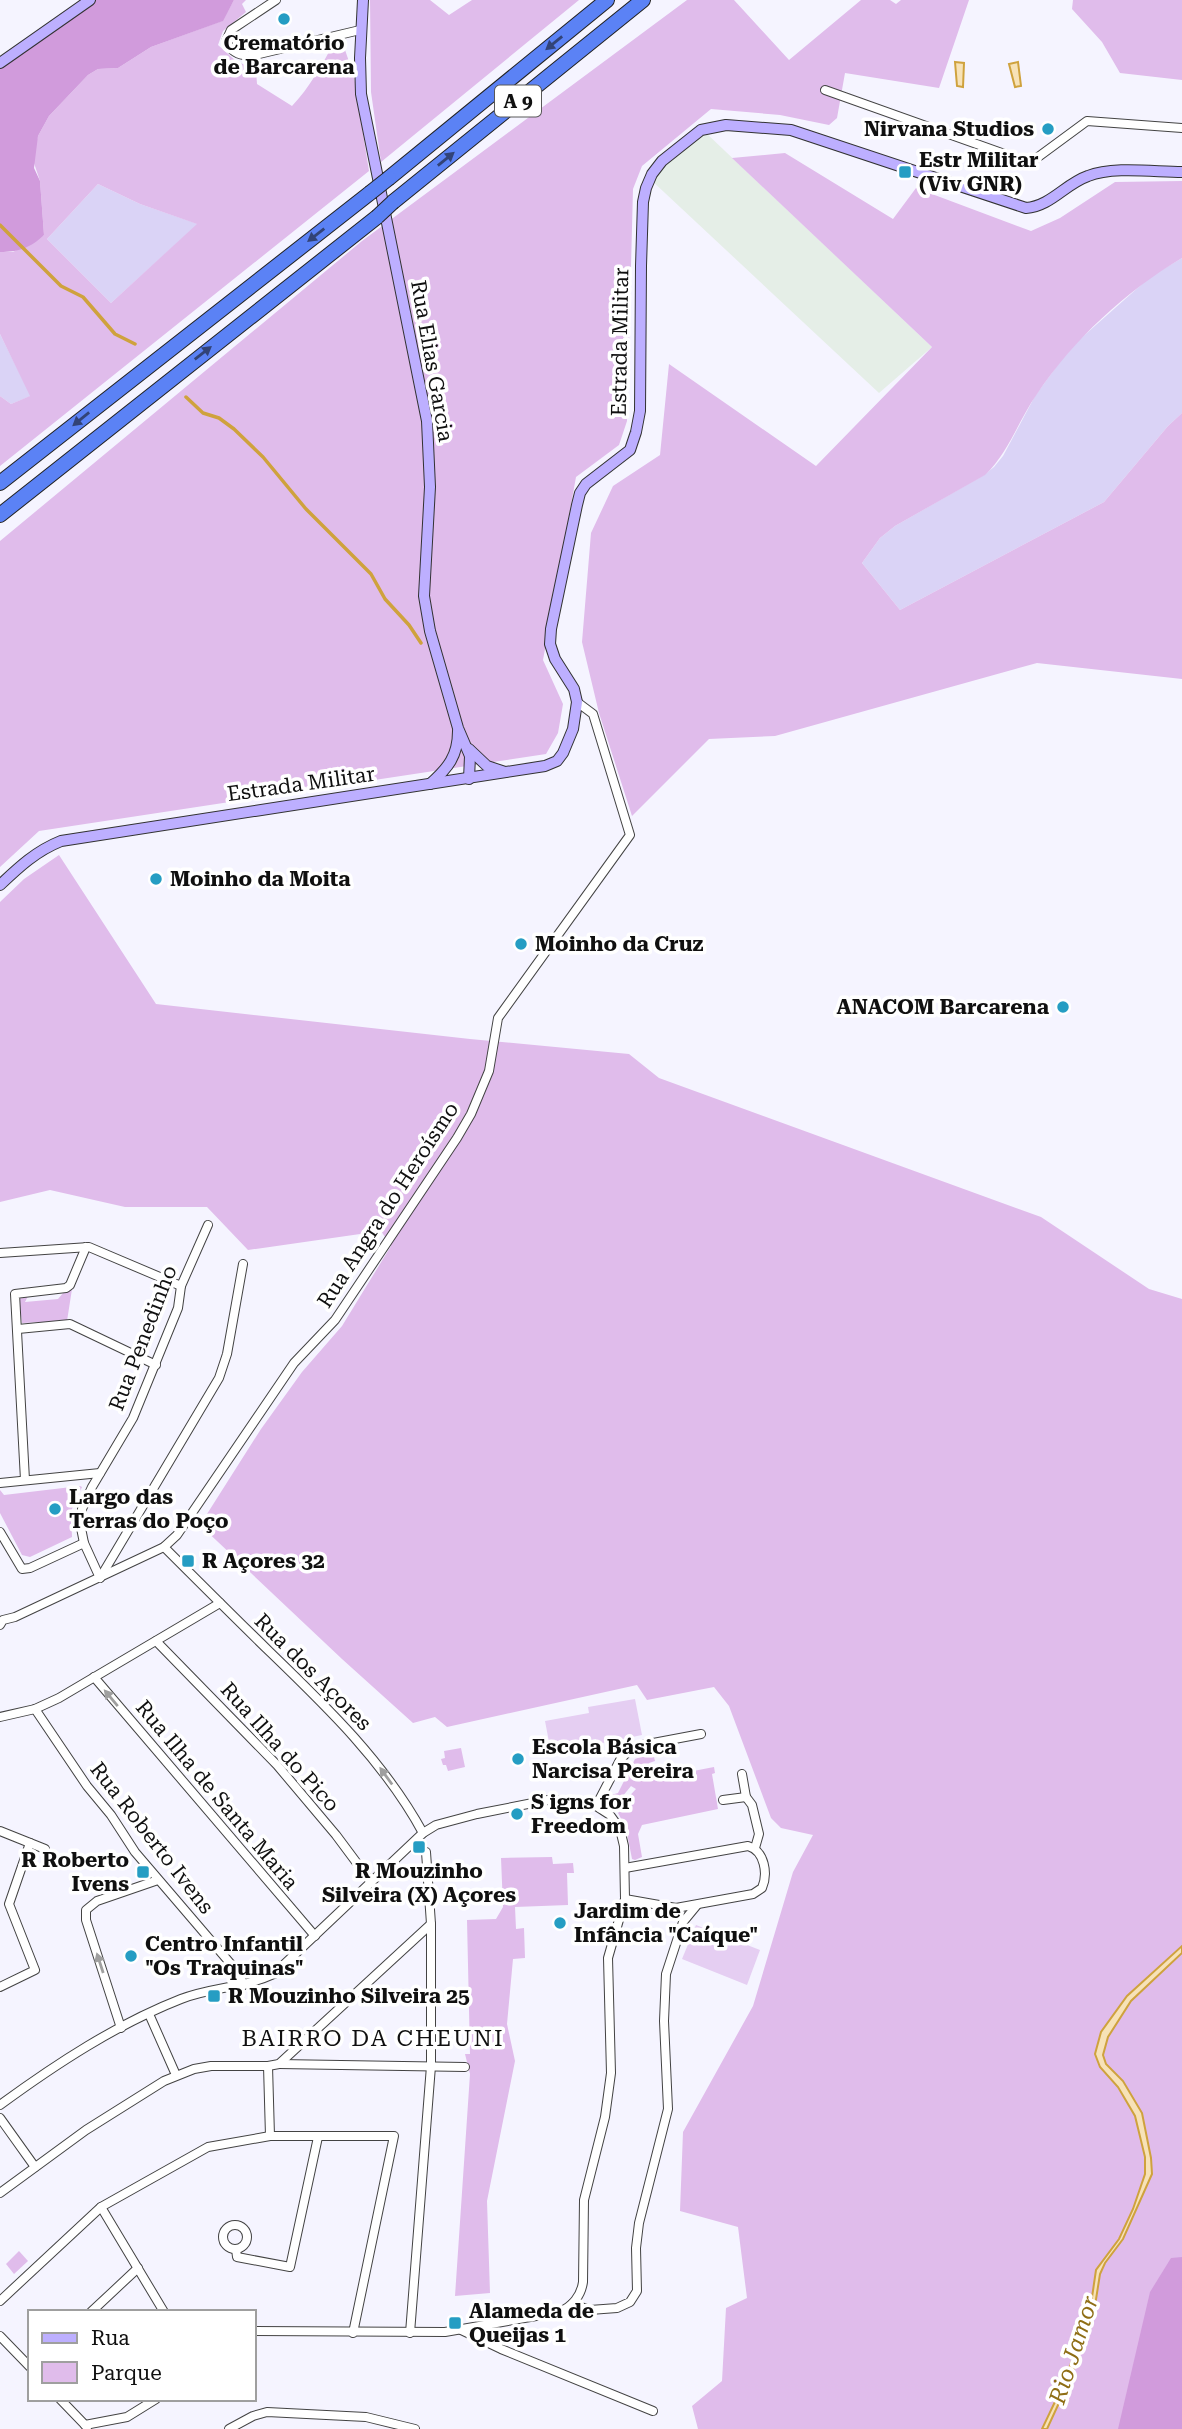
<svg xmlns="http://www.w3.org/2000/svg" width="1182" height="2429" viewBox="0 0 1182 2429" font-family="'Roboto Serif',serif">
	<rect width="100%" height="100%" fill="#f5f4ff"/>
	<path fill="#e5eee7" d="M705,132l227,215 -53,46 -229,-214z"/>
	<g fill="#dad3f6">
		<path d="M98,184l42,20 58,20 -87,79 -64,-64z"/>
		<path d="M1182,258v155l-14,13 -64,76 -204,108 -38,-47 18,-25 15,-12 89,-51 10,-8 9,-11 32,-60 35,-48 80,-71z"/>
		<path d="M0,334l31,62 -20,8 -11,-8z"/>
	</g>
	<g fill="#e0bceb" fill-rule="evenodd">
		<path d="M234,0h12l-4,4 4,8 -23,19 -5,14 18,16 20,9 1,14 35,22c18,-19 29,-40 42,-63l10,4 10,29 15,95 -369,295v-70l11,8 19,-8 -30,-62v-82h13l31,-17 -4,-54 -8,-24 6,-21 11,-20 39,-41 10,-6 20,-1 33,-21 71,-26zM98,184l42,20 57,20 -86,79 -64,-64z"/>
		<path d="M370,0h60l19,15 23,-15h107l-198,162 -10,-70z"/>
		<path d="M687,0h47l55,60 72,-60h29l6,4 5,-4h68l-30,88 -94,-15 -8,45 -8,7 -49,-10 -69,-6 -69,57 -9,23 -6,232 -8,24 -43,32 -33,183 20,44 -5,29 -12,21 -507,77 -39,36v-326l362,-300z"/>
		<path d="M1073,0h109v80l-62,-7 -18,-31 -30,-33z"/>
		<path d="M785,153l108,66 23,-31 115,43 29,-13 55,-36 67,-1v77c-57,34 -108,81 -145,136 -19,27 -28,58 -52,81l-90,51 -15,12 -18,25 38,47 204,-108 64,-76 14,-13v266l-145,-16 -262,73 -66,3 -77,77 -33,-103 -17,-71 9,-109 22,-47 47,-31 9,-91 147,102 116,-119 -200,-189z"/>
		<path d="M59,855l97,149 314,35 159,15 30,24 382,139 108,72 33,10v1130h-484l-6,-23 30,-25 4,-73 21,-10 -9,-71 -58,-16 3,-79 70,-126 40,-134 20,-37 -32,-7 -10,-10 -42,-112 -15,-19 -67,13 -10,-15 -190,42 -12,-10 -22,6 -71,-64 -142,-134 61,-96 41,-57 40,-46 49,-80 -10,-15 -133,19 -41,-43h-82l-75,-17 -50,12v-300l24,-23z"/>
		<path d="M72,1289l-5,32 -45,2 -3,-24 9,-3 -3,6 33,-3 6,-7z"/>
		<path d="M80,1486l2,1 -11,24 1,26 -42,20 -8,-2 -22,-42v-23l4,5z"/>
		<path d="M461,1748l4,19 -17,4 -2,-6h-3l-2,-6 4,-1 -1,-7z"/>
		<path d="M649,1754l5,3 1,4 -6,2 3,16 62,-12 1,6 -3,1 6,35 -76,16 -4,9 4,23 -7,3 -3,-1 -6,-31 -8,-15 5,-4 -2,-4 15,-16 -5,-3 -9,11 -14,7 -2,-4 1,-4 11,-3 17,-34z"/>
		<path d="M552,1857l1,7 20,-1 1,10h-7l1,32 -53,2 1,22 8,-1 1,30 -12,1 -6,65 8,37 -28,140 3,92 -35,3 15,-222 -5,-20h5l-3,-134 29,-1 7,-12 -2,-49z"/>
		<path d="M19,2251l9,10 -14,13 -8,-10z"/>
	</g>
	<g fill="#d19bdc">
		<path d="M90,0h144l-11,21 -72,26 -33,21 -20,1 -10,6 -39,41 -11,20 -4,32 6,13 4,54c-14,13 -25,17 -44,17v-189z"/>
		<path d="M1182,2257v172h-64l32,-137 21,-34z"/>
	</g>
	<g fill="#e5cef2">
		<path d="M635,1699l7,36 -44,9 -2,-5 -29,5 -1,-2 -5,1v2l-11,2 -5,-26 44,-8 -1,-6z"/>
		<path d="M696,1925l64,25 -13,35 -65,-26z"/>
	</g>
	<g fill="#f7e2b7" stroke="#cfa23d" stroke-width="2">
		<path d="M955,62l9,1 -1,24 -6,-1z"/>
		<path d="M1018,62l3,24 -6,1 -6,-23z"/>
		<path d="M1182,1946v7l-51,48 -23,36 -5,18 3,9 17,17 19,32 9,45 1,16 -29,65 -18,24 -5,11 -6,38 -24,67 -23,50h-5l21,-44 27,-74 6,-41 23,-31 14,-30 12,-35v-17l-10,-41 -17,-29 -18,-20 -5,-13 6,-22 26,-36z"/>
	</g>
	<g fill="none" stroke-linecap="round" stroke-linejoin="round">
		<g stroke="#cfa23d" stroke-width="3.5">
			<path d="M0,225l61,61 22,11 32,37 20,10"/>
			<path d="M186,397l17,16 16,5 15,11 29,28 43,52 65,65 14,25 24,26 12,18"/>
		</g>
		<defs>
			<g id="street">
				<path d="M276,0l-45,30 -5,11c6,13 16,16 29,14l105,-25"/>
				<path d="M825,90l205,73 57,-42 95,7"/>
				<path d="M0,1253l89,-6 92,39"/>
				<path d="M18,1329l52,-5 86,41"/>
				<path d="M25,1480l-10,-186 51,-6 4,-3 16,-38"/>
				<path d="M0,1483l100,-10"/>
				<path d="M0,1532l22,37 8,-1 54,-25"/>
				<path d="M164,1547c36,36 71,71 107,106 57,55 114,110 152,180"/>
				<path d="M100,1578l-16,-35 -3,-15 1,-19 10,-22 41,-69 45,-110 3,-22 27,-61"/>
				<path d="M100,1578l119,-200 8,-24 16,-90"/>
				<path d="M0,1625l3,-5 12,-3 149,-70 13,-12 117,-172 41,-43 122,-182 14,-24 18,-43 9,-53 132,-183 -37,-121 -16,-12"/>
				<path d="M156,1641l121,124 59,70 35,47"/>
				<path d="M94,1677l221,259"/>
				<path d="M35,1709l52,77 24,29 24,37 101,118 8,15"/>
				<path d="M0,1717l35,-8 24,-11 161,-95"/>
				<path d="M742,1774l4,23 6,8 7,29 -4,14"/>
				<path d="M723,1800l23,-3"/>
				<path d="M596,1806l24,-46 12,-13 69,-13"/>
				<path d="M0,1831l30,12 -21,61 26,66 -35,17"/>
				<path d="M30,1843l15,6"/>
				<path d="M426,1852l5,72"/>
				<path d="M625,1899l51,9 77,-14 9,-6c6,-14 3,-37 -14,-42l-123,22"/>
				<path d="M149,2014l27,61"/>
				<path d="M121,2028l-35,-108v-10l11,-9 61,-21"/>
				<path d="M279,2064l186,3"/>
				<path d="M0,2105c56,-41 117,-81 181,-106 30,-12 63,-11 93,-25l149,-141 13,-8 41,-11 71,-14h27l21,6 14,9 10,14 4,17 1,53 -17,59 3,115 -6,44 -21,83 -1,82c-2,14 -11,25 -24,30l-114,20 -191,-1"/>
				<path d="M0,2118l35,49"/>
				<path d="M270,2136l-2,-70 11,-2 152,-140v142l-21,267"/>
				<path d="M0,2193l86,-63 78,-49 30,-12 17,-3h57"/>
				<path d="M101,2207l63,105"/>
				<circle cx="235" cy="2237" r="12"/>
				<path d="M236,2249l1,8 53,10 28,-130"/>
				<path d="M0,2301l101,-94 107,-60 62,-11h124l-41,197"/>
				<path d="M572,2304l18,6 27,-2 13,-6 7,-11 -1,-43 3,-25 29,-114 -4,-88 2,-47 17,-52 14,-17"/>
				<path d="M91,2312l47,-44"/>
				<path d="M461,2330l40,19 152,62"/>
				<path d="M0,2336l30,31"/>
				<path d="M60,2399l27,28"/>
				<path d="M85,2425l42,-8 29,-18"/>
				<path d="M229,2429l24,-13 14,-4 99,5 49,12"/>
			</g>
			<g id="secondary">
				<path d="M363,0l-3,58 1,36 66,327 3,66 -6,109 6,35 28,97 12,28 -1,23"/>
				<path d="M0,63l90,-63"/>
				<path d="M469,749l18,17 18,6"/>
				<path d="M430,784c18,-16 28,-28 28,-53"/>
				<path d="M0,885c19,-18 36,-34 61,-44l484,-75 12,-5 6,-8 10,-24 4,-27 -3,-13 -19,-30 -5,-15 1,-15 26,-124 3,-12 6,-9 44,-34 6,-18 4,-21 1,-145 2,-64 3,-14 6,-14 10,-13 39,-31 25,-5 65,5 235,78c25,-2 39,-24 62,-32 25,-10 67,-4 94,-4"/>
			</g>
			<g id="highway">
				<path d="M389,178l218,-178"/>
				<path d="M393,202l250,-202"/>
				<path d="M0,483l370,-290"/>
				<path d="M0,515l377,-298"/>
			</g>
		</defs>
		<use href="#street" stroke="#434343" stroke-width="10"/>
		<use href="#secondary" stroke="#323232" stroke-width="12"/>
		<use href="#highway" stroke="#212121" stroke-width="16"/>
		<use href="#street" stroke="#fff" stroke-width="8"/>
		<use href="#secondary" stroke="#bdafff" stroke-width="10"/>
		<use href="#highway" stroke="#5b82f5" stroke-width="14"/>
		<defs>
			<g id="highway-bridge">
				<path d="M370,193l19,-15"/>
				<path d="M377,217l16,-15"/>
			</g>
		</defs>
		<use href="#highway-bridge" stroke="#212121" stroke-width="16" stroke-linecap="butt"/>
		<use href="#highway-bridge" stroke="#5b82f5" stroke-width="14"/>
	</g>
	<defs><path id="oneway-solid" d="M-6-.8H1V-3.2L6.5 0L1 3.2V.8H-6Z" transform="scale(1.75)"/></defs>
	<g fill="#324377">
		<use href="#oneway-solid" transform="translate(554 43) rotate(141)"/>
		<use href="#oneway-solid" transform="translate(446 159) rotate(-39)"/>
		<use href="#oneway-solid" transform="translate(316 235) rotate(142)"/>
		<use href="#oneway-solid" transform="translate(203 353) rotate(-38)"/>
		<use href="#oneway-solid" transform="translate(81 419) rotate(141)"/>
	</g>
	<g fill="#9f9f9f">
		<use href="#oneway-solid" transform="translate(111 1698) rotate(-130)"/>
		<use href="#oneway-solid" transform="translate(386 1776) rotate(-126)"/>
		<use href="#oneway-solid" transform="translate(100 1963) rotate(-108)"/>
	</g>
	<g fill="#259dc3" stroke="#fff" stroke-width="2.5">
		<circle cx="284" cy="19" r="7"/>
		<circle cx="1048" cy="129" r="7"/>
		<rect x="898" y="165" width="14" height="14" rx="3.5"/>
		<circle cx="156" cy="879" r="7"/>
		<circle cx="521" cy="944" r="7"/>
		<circle cx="1063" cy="1007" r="7"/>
		<circle cx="55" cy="1509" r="7"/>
		<rect x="181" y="1554" width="14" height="14" rx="3.5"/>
		<circle cx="518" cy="1759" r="7"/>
		<circle cx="517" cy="1814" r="7"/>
		<rect x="412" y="1840" width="14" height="14" rx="3.5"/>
		<rect x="136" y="1865" width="14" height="14" rx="3.5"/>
		<circle cx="560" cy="1923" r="7"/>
		<circle cx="131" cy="1956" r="7"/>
		<rect x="207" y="1989" width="14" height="14" rx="3.5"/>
		<rect x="448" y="2316" width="14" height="14" rx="3.5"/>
	</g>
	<g text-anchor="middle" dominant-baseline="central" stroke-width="7" stroke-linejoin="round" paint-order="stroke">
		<rect fill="#fff" stroke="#585858" stroke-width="2" x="495" y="85.5" width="46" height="31" rx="5"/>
		<g font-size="19" font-weight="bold" fill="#101010">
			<text x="518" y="101">A 9</text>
		</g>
		<g font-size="21" font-weight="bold" fill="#101010" stroke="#fff" text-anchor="start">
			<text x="284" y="43" text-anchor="middle">Crematório<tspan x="284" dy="24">de Barcarena</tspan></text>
			<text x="1034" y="129" text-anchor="end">Nirvana Studios</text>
			<text x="919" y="160">Estr Militar<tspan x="919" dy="24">(Viv GNR)</tspan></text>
			<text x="170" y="879">Moinho da Moita</text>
			<text x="535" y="944">Moinho da Cruz</text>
			<text x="1049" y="1007" text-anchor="end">ANACOM Barcarena</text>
			<text x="69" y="1497">Largo das<tspan x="69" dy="24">Terras do Poço</tspan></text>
			<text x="202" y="1561">R Açores 32</text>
			<text x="532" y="1747">Escola Básica<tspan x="532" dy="24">Narcisa Pereira</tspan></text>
			<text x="531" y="1802">S igns for<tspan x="531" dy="24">Freedom</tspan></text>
			<text x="129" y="1860" text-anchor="end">R Roberto<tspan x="129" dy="24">Ivens</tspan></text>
			<text x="419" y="1871" text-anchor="middle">R Mouzinho<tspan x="419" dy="24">Silveira (X) Açores</tspan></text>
			<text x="574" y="1911">Jardim de<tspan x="574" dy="24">Infância "Caíque"</tspan></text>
			<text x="145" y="1944">Centro Infantil<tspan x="145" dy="24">"Os Traquinas"</tspan></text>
			<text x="228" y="1996">R Mouzinho Silveira 25</text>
			<text x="469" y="2311">Alameda de<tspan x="469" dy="24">Queijas 1</tspan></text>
		</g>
		<g font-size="21" fill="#101010" stroke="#fff">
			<text transform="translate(620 342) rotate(-89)">Estrada Militar</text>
			<text transform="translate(432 361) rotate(80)">Rua Elias Garcia</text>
			<text transform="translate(301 784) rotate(-8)">Estrada Militar</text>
			<text transform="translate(388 1205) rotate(-57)">Rua Angra do Heroísmo</text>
			<text transform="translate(143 1338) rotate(-69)">Rua Penedinho</text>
			<text transform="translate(313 1672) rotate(45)">Rua dos Açores</text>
			<text transform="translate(280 1747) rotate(48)">Rua Ilha do Pico</text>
			<text transform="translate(217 1795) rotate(50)">Rua Ilha de Santa Maria</text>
			<text transform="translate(152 1838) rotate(52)">Rua Roberto Ivens</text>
		</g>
		<g font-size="23" letter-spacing="2" fill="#101010" stroke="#fff">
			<text x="373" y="2038">BAIRRO DA CHEUNI</text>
		</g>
		<g font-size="23" font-style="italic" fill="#8f6e15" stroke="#fff">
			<text transform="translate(1074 2350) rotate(-72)">Rio Jamor</text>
		</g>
	</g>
	<rect x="28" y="2310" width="228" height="91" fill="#ffffff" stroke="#9f9f9f" stroke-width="2"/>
	<rect x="42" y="2333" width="35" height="10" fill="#bdafff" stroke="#9f9f9f" stroke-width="2"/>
	<text x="91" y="2345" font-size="21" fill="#101010">Rua</text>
	<rect x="42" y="2362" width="35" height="21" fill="#e0bceb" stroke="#9f9f9f" stroke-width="2"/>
	<text x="91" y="2380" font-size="21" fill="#101010">Parque</text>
</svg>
